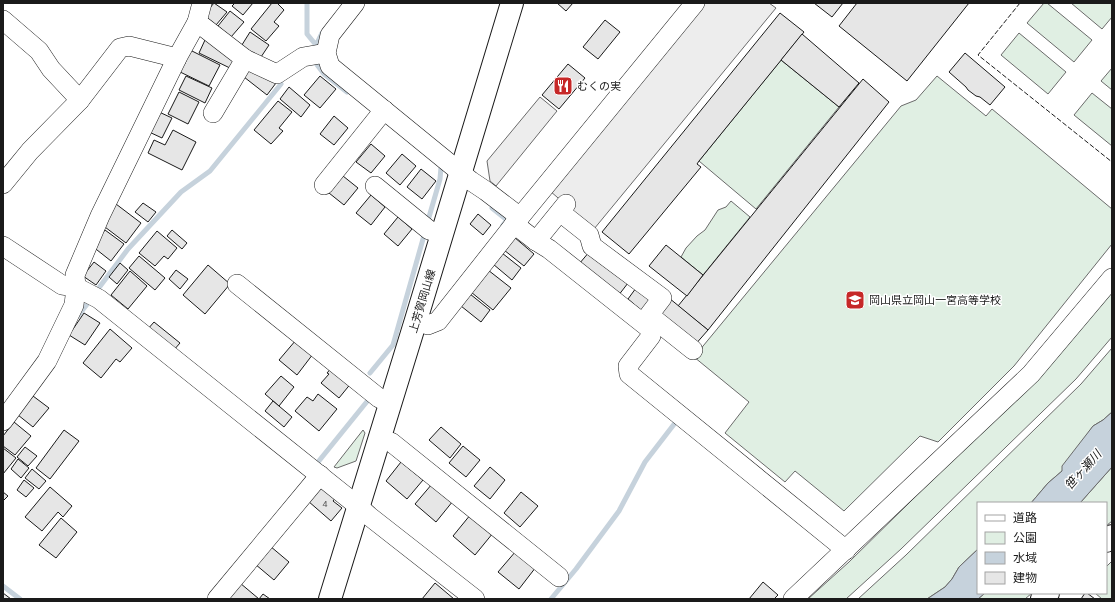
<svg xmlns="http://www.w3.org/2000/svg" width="1115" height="602" viewBox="0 0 1115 602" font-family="Arial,'Noto Sans JP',sans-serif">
	<rect width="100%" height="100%" fill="#fff"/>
	<g fill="#e0efe3" stroke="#6a6a6a">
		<path d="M1044,3h3l45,37 -18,22 -47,-39z"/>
		<path d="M1071,3h41v14l-10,12z"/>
		<path d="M1019,33l47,39 -18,22 -47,-39z"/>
		<path d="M781,60l58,47 -83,102 -57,-48z"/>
		<path d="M1112,68v22l-11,-9z"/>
		<path d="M937,76l49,40 6,-7 120,100v35l-98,122 -76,76 -18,-6 -76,75 -49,-40 -10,11 -60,-49 24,-31 -55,-45 207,-251 15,-6z"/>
		<path d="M1092,93l20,16v37l-38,-31z"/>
		<path d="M731,201l19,16 -47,58 -22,-18 5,-9 11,-12 8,-6 13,-20 8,-3z"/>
		<path d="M1112,288v49l-36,42 -175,170 -55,50h-38l41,-37 187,-184z"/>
		<path d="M1112,348v64l-9,8 -10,6 -31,45 -14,12 -17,20h-53v46l-19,18 -7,12 -7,8 -18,12h-69l48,-44 175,-171z"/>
		<path d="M363,430l2,3 -9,28 -19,7 -3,-1z"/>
		<path d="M1112,467v54l-6,5v-23h-26z"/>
		<path d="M1112,561v38h-10l-7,-6h11v-26z"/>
		<path d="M985,593h47l-7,6h-47z"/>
	</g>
	<g fill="#ededed" stroke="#6a6a6a">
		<path d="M704,3h65l7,5 -182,221 -44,-38z"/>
		<path d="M540,97l17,14 -61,75 -6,-5 -3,-20z"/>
	</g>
	<g fill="#c6d2dc" stroke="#6a6a6a">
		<path d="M1112,412v55l-32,36h-49l17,-20 14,-12v-5l31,-40 10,-6z"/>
		<path d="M978,549v44h7l-7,6h-51l18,-12 7,-8 7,-12z"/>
	</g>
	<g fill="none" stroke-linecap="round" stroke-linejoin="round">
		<g stroke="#c6d2dc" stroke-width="5">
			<path d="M307,3v31l9,11 6,-12"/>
			<path d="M315,62l9,12 23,18"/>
			<path d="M492,208l15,12 -4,5"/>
			<path d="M427,224l13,-45 1,-12"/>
			<path d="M98,289l30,-40 53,-57 29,-21 71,-87"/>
			<path d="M78,316l10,-13"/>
			<path d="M370,373l23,-28 32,-113"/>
			<path d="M314,467l55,-68"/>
			<path d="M3,586l17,13"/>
			<path d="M551,599l25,-30 43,-58 26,-49 30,-39"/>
		</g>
	</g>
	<g fill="#e6e6e6" stroke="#1a1a1a">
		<path d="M214,3l13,9 -11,13 -12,-10z"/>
		<path d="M235,3h18l-10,12 -11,-9z"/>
		<path d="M272,3h5l7,7 -10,12 5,4 -13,15 -15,-12z"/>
		<path d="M557,3h16l-7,8z"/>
		<path d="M814,3h29l-11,14z"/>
		<path d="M857,3h112l-62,78 -68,-55z"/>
		<path d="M230,11l14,11 -13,15 -13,-11z"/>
		<path d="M780,13l24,19 -105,129 -2,3 4,3 -72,87 -27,-22z"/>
		<path d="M605,20l15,12 -22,27 -15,-12z"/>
		<path d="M250,32l19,13 -10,15 -19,-12z"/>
		<path d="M802,34l57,49 -20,24 -58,-47z"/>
		<path d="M205,40l35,17 -6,13 -35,-17z"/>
		<path d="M186,48l34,17 -11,21 -33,-16z"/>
		<path d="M965,53l40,34 -15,18 -10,-8 -4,-1 -8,-6 -2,-3 -17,-15z"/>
		<path d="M568,64l17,14 -26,31 -17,-14z"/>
		<path d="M253,65l23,18 -9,12 -23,-18z"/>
		<path d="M186,76l26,12 -7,15 -26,-13z"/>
		<path d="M320,76l16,13 -16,19 -16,-13z"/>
		<path d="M863,79l26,23 -181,228 -30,-24z"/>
		<path d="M289,87l21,18 -9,12 -21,-18z"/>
		<path d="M179,92l20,10 -11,22 -20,-10z"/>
		<path d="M278,101l14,11 -13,16 4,3 -12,13 -17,-14z"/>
		<path d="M157,111l15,7 -10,20 -15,-7z"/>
		<path d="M334,116l14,12 -14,17 -14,-11z"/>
		<path d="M173,130l23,12 -14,28 -34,-17 6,-13 11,5z"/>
		<path d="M371,144l14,12 -14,17 -15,-11z"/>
		<path d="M402,154l14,12 -16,19 -14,-12z"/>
		<path d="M421,169l15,12 -14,18 -15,-12z"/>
		<path d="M343,176l15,12 -14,17 -15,-12z"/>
		<path d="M371,195l14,12 -14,18 -15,-12z"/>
		<path d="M143,203l13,9 -8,10 -13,-10z"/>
		<path d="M116,204l25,19 -15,20 -25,-19z"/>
		<path d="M478,214l13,11 -8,10 -13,-11z"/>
		<path d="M398,217l14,12 -14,17 -14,-12z"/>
		<path d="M105,230l19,14 -13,17 -19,-15z"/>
		<path d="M172,230l15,13 -5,6 -15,-13z"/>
		<path d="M157,231l20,17 -9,11 -4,-3 -9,10 -16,-13z"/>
		<path d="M514,237l20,17 -10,12 -20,-16z"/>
		<path d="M666,245l37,30 -16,21 -38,-30z"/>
		<path d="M590,251l38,32 -10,13 -39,-32z"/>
		<path d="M502,253l19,15 -9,12 -19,-16z"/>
		<path d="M139,256l26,22 -10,12 -26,-22z"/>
		<path d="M94,262l12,9 -10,14 -13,-9z"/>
		<path d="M120,263l8,7 -11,14 -8,-7z"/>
		<path d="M208,265l22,19 -25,30 -22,-19z"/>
		<path d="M176,270l12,9 -8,10 -11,-10z"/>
		<path d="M488,270l23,18 -18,22 -22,-18z"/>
		<path d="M130,271l17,15 -19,23 -17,-14z"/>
		<path d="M636,288l16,14 -9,10 -15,-13z"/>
		<path d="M470,294l20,16 -9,12 -20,-16z"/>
		<path d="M669,298l39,32 -14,16 -38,-32z"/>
		<path d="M84,313l16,10 -15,22 -16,-10z"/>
		<path d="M154,322l26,21 -7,8 -26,-21z"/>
		<path d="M110,329l22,19 -12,14 -4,-3 -15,19 -18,-15z"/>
		<path d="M296,340l17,14 -16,21 -18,-15z"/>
		<path d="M333,366l19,16 -13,16 -18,-15 8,-9 -2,-1z"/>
		<path d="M281,376l13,11 -15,19 -14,-12z"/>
		<path d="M318,394l19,15 -18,22 -24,-20 12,-14 6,4z"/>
		<path d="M33,396l16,12 -16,19 -15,-12z"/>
		<path d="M273,401l19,16 -8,10 -19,-16z"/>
		<path d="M14,422l17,14 -16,19 -12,-9v-10z"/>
		<path d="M441,427l20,17 -11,14 -21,-18z"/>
		<path d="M64,430l15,11 -29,38 -14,-11z"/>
		<path d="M463,446l17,14 -14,17 -17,-14z"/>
		<path d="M25,447l12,9 -9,10 -11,-9z"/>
		<path d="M3,448l13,10 -13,16z"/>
		<path d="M18,459l11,9 -8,10 -10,-9z"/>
		<path d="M401,462l22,18 -16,19 -21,-18z"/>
		<path d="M490,467l15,13 -15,19 -16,-13z"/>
		<path d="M32,469l14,12 -7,8 -14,-11z"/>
		<path d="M24,480l10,8 -8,9 -9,-7z"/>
		<path d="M322,483l15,13 -4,5 9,7 -11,13 -23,-20z"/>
		<path d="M432,484l21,17 -17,21 -21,-18z"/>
		<path d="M50,487l22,19 -9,11 -5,-5 -16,19 -17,-14z"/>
		<path d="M3,492l5,4 -5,5z"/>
		<path d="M521,492l17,14 -18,21 -16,-14z"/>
		<path d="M471,514l22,19 -18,22 -22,-19z"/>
		<path d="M61,518l16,14 -21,26 -17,-13z"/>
		<path d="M270,546l19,16 -15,18 -19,-16z"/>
		<path d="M516,551l20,16 -17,22 -21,-17z"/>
		<path d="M763,582l15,13 -4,4h-25z"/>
		<path d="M240,583l19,16 4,-5 7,5h-43z"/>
		<path d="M435,583l19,16h-32z"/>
		<path d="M3,593l8,6h-8z"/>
		<path d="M1085,593h2l8,6h-14z"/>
	</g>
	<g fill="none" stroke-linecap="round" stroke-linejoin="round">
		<defs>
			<g id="minor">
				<path d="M355,3l-25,32 -4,18 4,13 141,115 15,10 34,26 175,-214"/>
				<path d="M3,20l36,31 12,18 29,31"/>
				<path d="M197,22l48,37 32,15 26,-17 23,-4"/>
				<path d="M213,113l32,-54"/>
				<path d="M3,184l27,-33 50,-51 40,-52 9,-2 48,12"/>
				<path d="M324,185l60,-75"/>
				<path d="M375,186l54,44 13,4"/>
				<path d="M560,212l29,23 3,11 70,52 -13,17 44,35"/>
				<path d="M514,224l22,17 13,8 101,80 1,7 -23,30 1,8 217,176"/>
				<path d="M536,241l30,-37"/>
				<path d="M3,246l59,39 14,2 23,12 259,207 11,10 106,83"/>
				<path d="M237,284l142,114 11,6"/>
				<path d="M416,320l12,5 10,-4 82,-104"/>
				<path d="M3,421l44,-60 27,-56 2,-18 -1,-12 25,-59 77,-158 20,-36 5,-19"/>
				<path d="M379,440l12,2 168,135"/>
				<path d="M217,599l103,-124"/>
				<path d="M793,599l238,-225 81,-96"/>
			</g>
			<path id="major" d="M330,599l86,-279 96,-317"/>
			<g id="highway">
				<path d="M1106,541l6,-5"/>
				<path d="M1042,599l6,-6"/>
			</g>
		</defs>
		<use href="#minor" stroke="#1a1a1a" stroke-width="20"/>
		<use href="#major" stroke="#1a1a1a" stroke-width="24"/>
		<use href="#highway" stroke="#1a1a1a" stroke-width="24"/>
		<use href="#minor" stroke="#fff" stroke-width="19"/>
		<use href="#major" stroke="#fff" stroke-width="22"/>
		<use href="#highway" stroke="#fff" stroke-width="22"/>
		<path stroke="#1a1a1a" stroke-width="1" stroke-dasharray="5 2" stroke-linecap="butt" d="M1020,3l-42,52 134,107"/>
	</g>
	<defs>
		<symbol id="restaurant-square" viewBox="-11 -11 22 22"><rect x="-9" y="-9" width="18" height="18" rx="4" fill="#c62828" stroke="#fff"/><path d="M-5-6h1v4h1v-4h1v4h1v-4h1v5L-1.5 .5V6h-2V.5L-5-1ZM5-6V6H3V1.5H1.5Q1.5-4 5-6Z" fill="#fff"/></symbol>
		<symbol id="school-square" viewBox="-11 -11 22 22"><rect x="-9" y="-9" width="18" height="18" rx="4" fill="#c62828" stroke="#fff"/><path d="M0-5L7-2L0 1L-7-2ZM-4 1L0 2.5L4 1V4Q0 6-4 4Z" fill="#fff"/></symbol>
	</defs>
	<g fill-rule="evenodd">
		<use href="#restaurant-square" x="552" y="75" width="22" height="22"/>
		<use href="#school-square" x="844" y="289" width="22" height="22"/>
	</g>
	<g text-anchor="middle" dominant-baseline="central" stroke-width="3" stroke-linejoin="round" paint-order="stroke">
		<g font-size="9" fill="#4d4d4d">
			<text x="325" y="504">4</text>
		</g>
		<g font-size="11" fill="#1a1a1a" stroke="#fff" text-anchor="start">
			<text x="577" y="86">むくの実</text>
			<text x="869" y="300">岡山県立岡山一宮高等学校</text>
		</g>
		<g font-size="11" fill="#1a1a1a" stroke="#fff">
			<text transform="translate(422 301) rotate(-73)">上芳賀岡山線</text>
		</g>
		<g font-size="12" font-style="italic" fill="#1a1a1a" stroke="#fff">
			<text transform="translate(1083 470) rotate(-48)">笹ヶ瀬川</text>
		</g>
	</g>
	<rect width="1115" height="602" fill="none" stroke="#1a1a1a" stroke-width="8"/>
	<rect x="977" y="502" width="130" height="92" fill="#ffffff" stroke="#a3a3a3"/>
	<rect x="985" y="515" width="20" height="6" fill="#ffffff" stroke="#a3a3a3"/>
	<text x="1013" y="522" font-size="12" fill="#1a1a1a">道路</text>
	<rect x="985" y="532" width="20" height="12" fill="#e0efe3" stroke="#a3a3a3"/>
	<text x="1013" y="542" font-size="12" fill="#1a1a1a">公園</text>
	<rect x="985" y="552" width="20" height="12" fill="#c6d2dc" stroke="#a3a3a3"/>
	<text x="1013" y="562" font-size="12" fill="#1a1a1a">水域</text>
	<rect x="985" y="572" width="20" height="12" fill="#e6e6e6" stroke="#a3a3a3"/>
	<text x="1013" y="582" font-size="12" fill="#1a1a1a">建物</text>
</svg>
